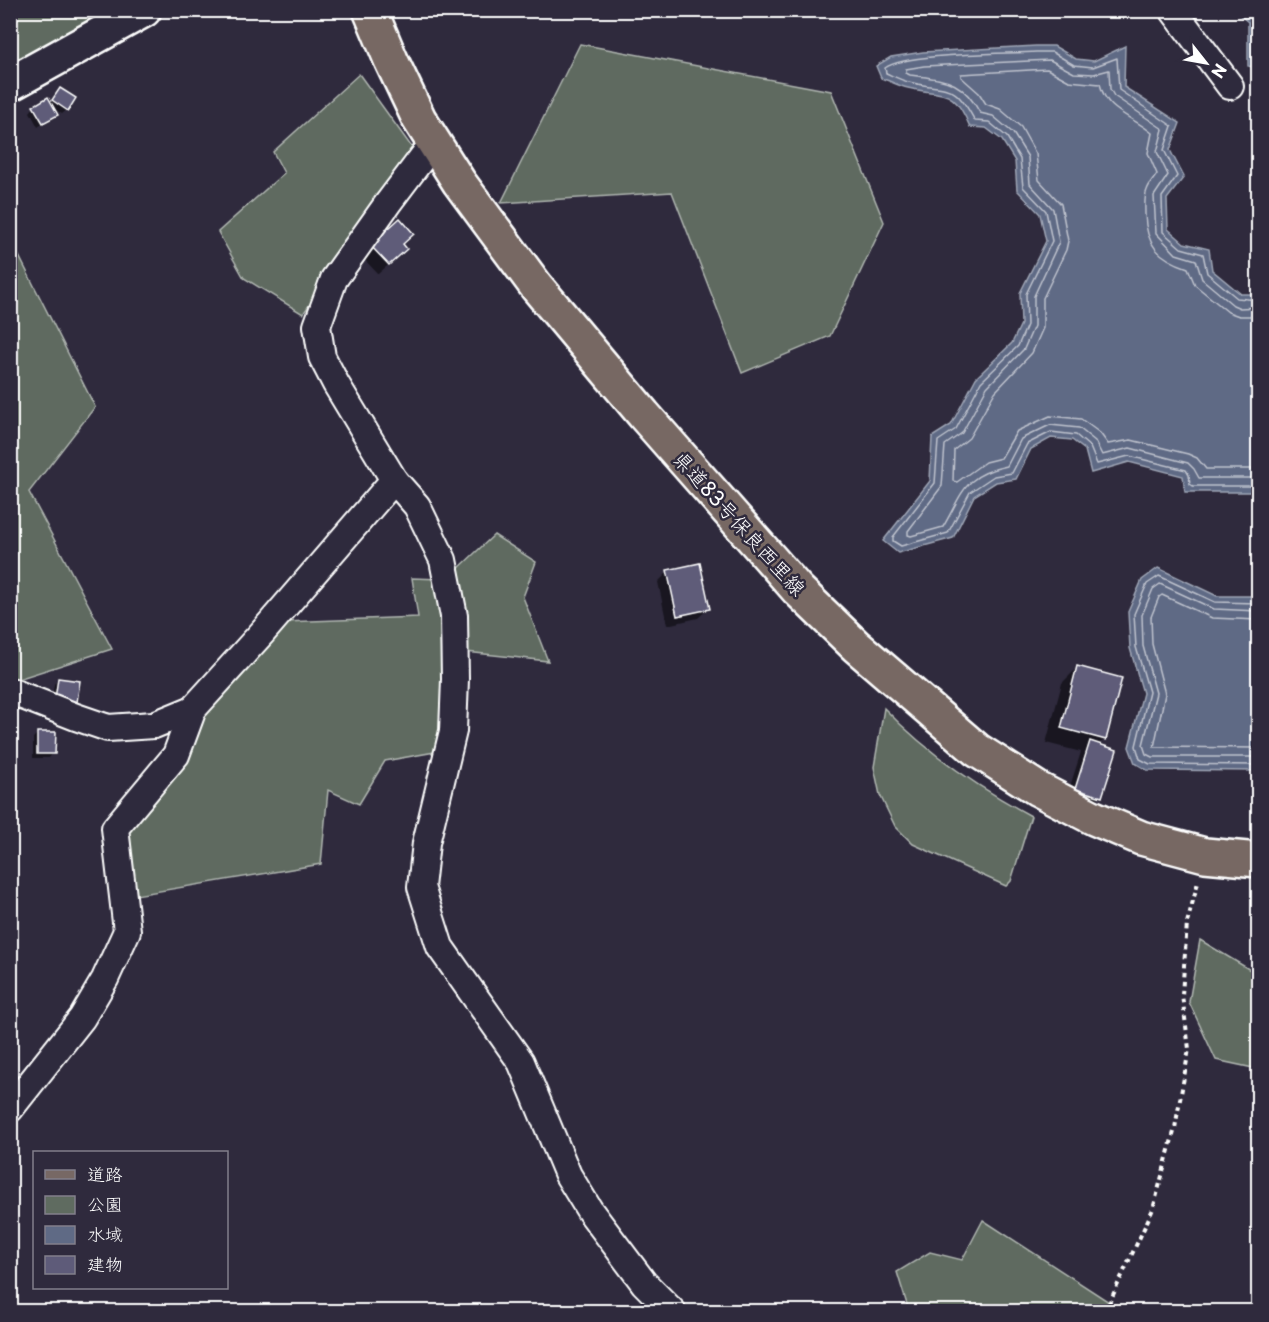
<svg xmlns="http://www.w3.org/2000/svg" width="1269" height="1322" viewBox="0 0 1269 1322" font-family="'Playpen Sans','Klee One',sans-serif">
	<rect width="100%" height="100%" fill="#2f2a3d"/>
	<filter id="ink" filterUnits="userSpaceOnUse"><feTurbulence type="fractalNoise" baseFrequency=".0167" numOctaves="2"/><feDisplacementMap in="SourceGraphic" scale="12" xChannelSelector="R" yChannelSelector="G"/><feConvolveMatrix kernelMatrix="1 2 1 2 8 2 1 2 1" color-interpolation-filters="sRGB"/></filter>
	<g filter="url(#ink)">
		<g fill="#5f6b60" stroke="#afb5b0" stroke-width="1.5">
			<path d="M11,11h114l-114,64z"/>
			<path d="M580,44l251,47 53,131 -54,114 -88,37 -70,-181 -171,11z"/>
			<path d="M359,74l57,79 -113,161 -59,-36 -26,-46 66,-59 -11,-21z"/>
			<path d="M10,238l85,169 -66,85 83,157 -94,30 -8,-2z"/>
			<path d="M494,535l42,27 -13,35 25,64 -82,-9 -8,-83z"/>
			<path d="M412,578l29,1 6,40 -7,132 -55,10 -26,43 -31,-14 -7,74 -191,32 -6,-65 75,-112 85,-97 134,-5z"/>
			<path d="M884,708c41,43 95,80 147,108l-20,65 -5,5 -93,-42 -18,-18 -15,-31 -6,-28z"/>
			<path d="M1200,940l57,34 1,18v77l-42,-9 -27,-58z"/>
			<path d="M983,1220l126,82 -8,10 -192,-1 -12,-39 33,-20 32,8z"/>
		</g>
		<g fill="#5f6a85" stroke="#9fa6b6" stroke-width="1.5">
			<path d="M1235,11h23v57l-10,-2v-44z"/>
			<path d="M1036,46h18l22,13 18,2 31,-15 -1,41 56,36 -10,27 14,27 -17,22 1,30 16,14 25,6 3,21 29,24h17v198h-73l-2,-16 -54,-14 -38,11 -6,-23 -13,-10 -21,-2 -20,11 -15,30 -20,3 -22,14 -21,42 -55,15 -15,-12 47,-60 2,-44 19,-12 25,-47 36,-35 9,-19 -1,-31 26,-52 -6,-27 -23,-24 -2,-29 -13,-21 -16,-12 -16,-1c-17,-41 -25,-30 -62,-39 -9,-2 -18,-7 -27,-10l-5,-12 15,-9 32,-5z"/>
			<path d="M1158,568l59,28h38l3,3v172l-111,-1 -12,-7 -6,-16 14,-54 -13,-45 -2,-36 14,-32z"/>
		</g>
		<g fill="#0007">
			<path d="M60,90l7,20 -5,4 -9,-6 3,6 -18,13 -8,-15 4,-5 16,-4z"/>
			<path d="M401,245l-6,14 -17,15 -17,-18 10,-10z"/>
			<path d="M668,572l41,36 -11,10 -31,7 -9,-43z"/>
			<path d="M1077,668l28,71 -7,6 2,51 -10,11 -24,-8 15,-47 -35,-9 16,-60z"/>
			<path d="M58,680l18,22 -5,4 -20,-2 3,-20z"/>
			<path d="M38,733l15,20 -4,5h-16v-20z"/>
		</g>
		<g fill="none" stroke-linecap="round" stroke-linejoin="round">
			<g stroke="#bfc3ce" stroke-width="1.5">
				<path d="M1258,300l-21,-2 -30,-25 -4,-19 -22,-6 -18,-16 -1,-35 15,-21 -13,-26 8,-24 -53,-36 -2,-32 -24,9 -19,-2 -22,-13h-16c-31,2 -131,1 -151,16l1,5c7,3 15,7 23,9 38,10 44,-3 66,39l14,1 18,15 13,22 3,28 23,24 6,30 -26,53 1,31 -9,21 -37,36 -25,47 -18,12 -3,42 -42,54v4l8,5 47,-13 22,-41 24,-16 18,-3 15,-29 24,-12 25,3 14,12 7,17 32,-8 57,14 3,5 1,9 3,2h65"/>
				<path d="M1258,307l-18,1 -7,-3 -31,-26 -6,-19 -20,-6 -20,-21 -2,-37 14,-21 -11,-23 6,-23 -49,-33 -4,-7 -1,-19 -15,4 -20,-1 -24,-13 -126,6 -18,3v4l4,2c35,5 52,4 70,38l13,3 20,17 15,24 2,27 23,25 6,33 -25,54v30l-10,23 -37,38 -25,46 -17,12 -3,41 -34,45v4l3,1 32,-9c20,-34 20,-52 64,-61l14,-27 29,-14 29,3 16,13 7,14 28,-7 58,15 6,6 5,9h59"/>
				<path d="M1258,316h-19l-11,-4 -33,-27 -7,-17c-30,-10 -42,-23 -43,-54 0,-8 -1,-17 2,-24 2,-6 7,-11 10,-16l-9,-21 4,-20c-21,-18 -45,-20 -52,-49l-31,-3 -22,-12 -86,5v3l18,16 7,11 14,5 21,18 15,27 3,26 22,24 7,37 -2,9 -23,48v30l-11,25 -37,39 -26,46 -15,12 -1,31 4,1 28,-20 16,-4 16,-27 33,-15 31,3 19,14 8,11 23,-4 57,14 9,4 9,11h52"/>
				<path d="M1258,603l-43,-1 -56,-26 -12,8 -13,30 2,33 13,45 -13,54 4,13 10,5 108,1"/>
				<path d="M1258,611l-44,-2 -54,-25 -7,5 -11,26 1,31 13,47 -13,52 3,9 6,3h106"/>
				<path d="M1258,620l-46,-2 -50,-23 -3,2 -8,20 1,27 13,50 -11,53 104,1"/>
			</g>
		</g>
		<g fill="#5e5b79" stroke="#fff" stroke-width="1.5">
			<path d="M60,88l16,10 -8,13 -16,-11z"/>
			<path d="M48,97l10,18 -15,8 -10,-17z"/>
			<path d="M400,218l14,16 -11,10 4,5 -18,16 -19,-20z"/>
			<path d="M700,563l10,46 -33,7 -10,-46z"/>
			<path d="M1077,666l45,12 -16,62 -45,-12z"/>
			<path d="M58,678l22,3 -3,21 -22,-3z"/>
			<path d="M37,732h19l-1,22h-18z"/>
			<path d="M1090,741l27,9 -15,47 -27,-8z"/>
		</g>
		<g fill="none" stroke-linecap="round" stroke-linejoin="round">
			<defs>
				<g id="street">
					<path d="M1173,10l57,76"/>
					<path d="M434,142l-46,61 -54,76 -17,47 5,31 14,27 58,96 23,26 26,54 11,56 1,63 -2,52 -27,112 -5,44 19,60 81,115 47,113 22,36 54,72 29,29"/>
					<path d="M10,691l66,26 32,11 46,-3 39,-16"/>
					<path d="M10,1109l72,-91 23,-39 22,-48 -12,-103 61,-73 17,-46 69,-76 132,-153"/>
				</g>
				<path id="secondary" d="M10,84l134,-74"/>
				<path id="primary" d="M370,10l21,50 28,59 40,63 77,104 108,129 154,175 58,56 121,104 61,39 56,29 47,20 64,17 53,5"/>
			</defs>
			<use href="#street" stroke="#fff" stroke-width="30"/>
			<use href="#secondary" stroke="#fff" stroke-width="38"/>
			<use href="#primary" stroke="#fff" stroke-width="38"/>
			<path stroke="#fff" stroke-width="4" stroke-dasharray="4.5 4.5" stroke-linecap="butt" d="M1105,1312l48,-103 22,-81 14,-79 -7,-54 5,-72 11,-41"/>
			<use href="#street" stroke="#2f2a3d" stroke-width="26"/>
			<use href="#secondary" stroke="#2f2a3d" stroke-width="33"/>
			<use href="#primary" stroke="#776864" stroke-width="33"/>
		</g>
	</g>
	<g text-anchor="middle" dominant-baseline="central" stroke-width="5" stroke-linejoin="round" paint-order="stroke">
		<g font-size="20" fill="#fff" stroke="#2f2a3d">
			<text transform="translate(740 523) rotate(48)">県道83号保良西里線</text>
		</g>
	</g>
	<rect width="1269" height="1322" fill="none" stroke="#2f2a3d" stroke-width="36"/>
	<rect x="18" y="18" width="1233" height="1286" fill="none" stroke="#fff" stroke-width="2" filter="url(#ink)"/>
	<rect x="33" y="1151" width="195" height="138" fill="#2f2a3d" stroke="#827f8b" stroke-width="1.5"/>
	<rect x="45" y="1170" width="30" height="9" fill="#776864" stroke="#827f8b" stroke-width="1.5"/>
	<text x="87" y="1181" font-size="18" fill="#ffffff">道路</text>
	<rect x="45" y="1196" width="30" height="18" fill="#5f6b60" stroke="#827f8b" stroke-width="1.5"/>
	<text x="87" y="1211" font-size="18" fill="#ffffff">公園</text>
	<rect x="45" y="1226" width="30" height="18" fill="#5f6a85" stroke="#827f8b" stroke-width="1.5"/>
	<text x="87" y="1241" font-size="18" fill="#ffffff">水域</text>
	<rect x="45" y="1256" width="30" height="18" fill="#5e5b79" stroke="#827f8b" stroke-width="1.5"/>
	<text x="87" y="1271" font-size="18" fill="#ffffff">建物</text>
	<g transform="translate(1206 63) rotate(121)" stroke="#2f2a3d" stroke-width="4.5" paint-order="stroke">
	<path d="M0-4.5L10 22L0 15L-10 22Z" fill="#ffffff"/>
	<text y="-9" font-size="16" font-weight="bold" text-anchor="middle" fill="#ffffff">N</text>
	</g>
</svg>
